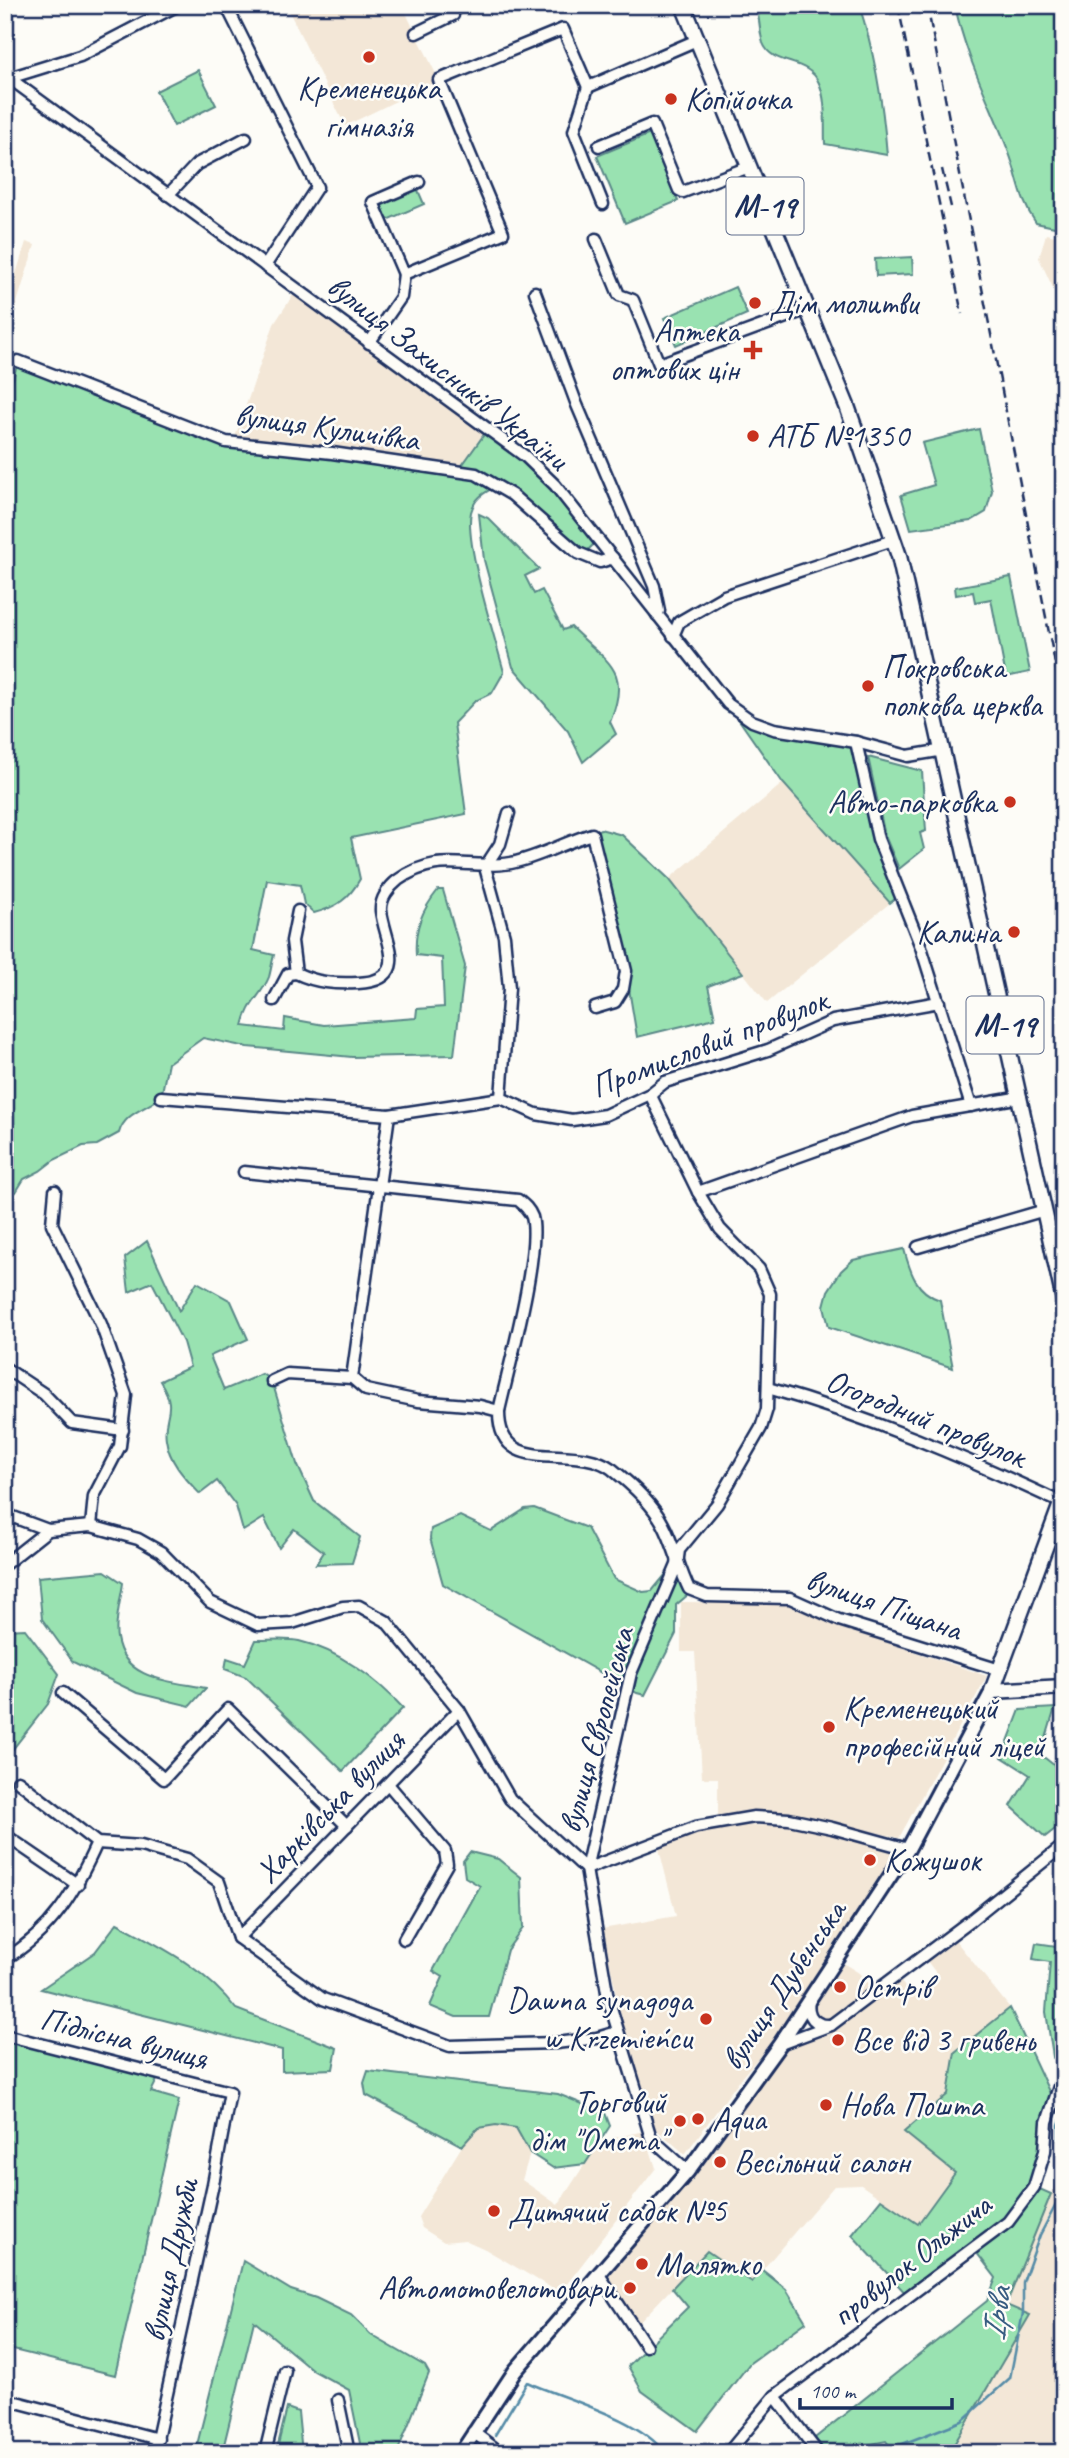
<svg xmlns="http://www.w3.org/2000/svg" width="1069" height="2458" viewBox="0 0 1069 2458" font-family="Caveat,sans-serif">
	<rect width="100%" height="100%" fill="#fdfcf7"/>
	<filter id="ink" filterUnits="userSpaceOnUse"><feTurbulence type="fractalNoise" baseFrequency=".0143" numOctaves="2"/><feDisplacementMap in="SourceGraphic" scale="14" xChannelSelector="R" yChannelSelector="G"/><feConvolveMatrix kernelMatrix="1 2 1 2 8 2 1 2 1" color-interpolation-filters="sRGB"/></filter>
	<g filter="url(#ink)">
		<g fill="#f3e7d7">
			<path d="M286,5h116l37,75 -94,46z"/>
			<path d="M1046,234l18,4v86l-3,-19 -22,-47z"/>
			<path d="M26,242l9,3 -30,96v-32z"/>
			<path d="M297,289l191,140 -30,42 -225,-28 41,-119z"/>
			<path d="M783,783l107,120 -123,100 -98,-124z"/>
			<path d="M681,1602l107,1 50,23 149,50 -88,162 -91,-22 -57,-5 -33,5v-38h-16l-7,-126h-14z"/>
			<path d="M810,1823l98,26 -73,109 24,15 17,19 21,-16 12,17 11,1 20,-16 -17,-22 28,-21 59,73 -55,44 -7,42 -43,38 51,40 -38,52 -57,-39 -27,1 -82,96 -45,-31 -73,77 -36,-55 90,-102 92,-127 38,-13v-8l-10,-23 -67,78 -56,76 -35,-30 -34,-114 -1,-23 -13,-58 74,-13 -18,-71 64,-19 64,-1 21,3z"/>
			<path d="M496,2125l20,3 14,25 -8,27 36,25 42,-64 44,-10 12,37 -96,125 -75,-44 -20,-9 -21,2 -22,-14 -4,-11 44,-71 16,-18z"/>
			<path d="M1064,2165v288h-115l81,-137 -25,-11z"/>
		</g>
		<g fill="#99e2b1" stroke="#5a8888" stroke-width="2">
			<path d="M771,5h88c16,48 24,99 28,150l-62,-11c-1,-20 2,-43 -6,-61 -11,-26 -47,-16 -56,-40 -3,-9 -3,-19 -5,-28z"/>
			<path d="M955,5h109v224l-28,-6c-17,-24 -17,-44 -27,-70 -18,-49 -44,-96 -54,-148z"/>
			<path d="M198,70l18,35 -42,21 -18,-35z"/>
			<path d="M650,134l28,67 -53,22 -28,-67z"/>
			<path d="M417,188l7,16 -37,16 -7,-16z"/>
			<path d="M912,257l1,17 -37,2 -1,-17z"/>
			<path d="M735,287l12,27 -71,31 -12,-27z"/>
			<path d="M18,361l208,81 232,29 30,-42 38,28 72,83 -11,11 -9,2 -81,-67c-13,7 -22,11 -26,26 -7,30 24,126 33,160l-12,21 -17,8 -21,22 12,91 -115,24 9,41c-11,20 -23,28 -46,34l-10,-9 -4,-19 -33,-5 -14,70 21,5c-2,7 -3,15 -5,22 -8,20 -21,25 -26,49l41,5 1,-13 39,7 92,-7 1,-9 27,-2 -2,-49 -26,-3c-2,-26 6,-45 22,-65h5l22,76 -11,89 -102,2 -105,-10 -44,-9 -35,25 -7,34c-15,12 -37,16 -42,36l-22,12 -14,1 -29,14 -14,11 -16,8 -8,13 -11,6v-791z"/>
			<path d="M979,429l13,62 -6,21 -15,9 -60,8 -10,-34 33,-10 -12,-42z"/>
			<path d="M479,514l9,4 51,51 -14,7 9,18 8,-4 21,40 8,-3c36,36 61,41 39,95l6,12 -33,28 -15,-31 -55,-64 -29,-107z"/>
			<path d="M1011,577l19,95 -24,5 -15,-78 -16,3 -2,-10 -17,3 -1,-8z"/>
			<path d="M728,704l24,17 104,21 22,97 22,56 -10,8 -107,-120z"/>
			<path d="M868,757l54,14 4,60 -6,2 4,16 -25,20 -14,-33z"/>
			<path d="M600,829l22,6 47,44 74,94 -35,13 7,32 -78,19 -11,-66 -34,-137z"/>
			<path d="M147,1241l32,70 18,-29 34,19 17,38 -38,17 14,34 38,-16 10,7 25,83 17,37 46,36 -8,26 -36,1 8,-12 -30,-23 -15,19 -15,-30 -21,13 -7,-25 -19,-25 -17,13c-15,-16 -31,-32 -34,-55 -4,-25 13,-28 -6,-58l30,-14 -7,-25 -31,-60 -23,10 -4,-34z"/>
			<path d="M904,1249c6,23 12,43 36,51l13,68 -124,-41 -5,-21 4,-15 13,-20 12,-11z"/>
			<path d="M534,1508l53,20 27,51 29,13 9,-1 24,-29 13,32 -13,11v29l-31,61 -8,-2 -194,-109 -13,-46 1,-9 29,-13 31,15 34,-22z"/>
			<path d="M105,1571l18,12c-2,16 -9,39 -6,55 7,43 55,43 89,50l-16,18 -53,-13 -64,-31 -31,-43 -4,-42z"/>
			<path d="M25,1629l34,45 -11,30 -43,55v-129z"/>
			<path d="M256,1640c14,0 30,-2 43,1 39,9 78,38 104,67l-60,63 -97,-94 -21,-8 2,-11 18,6z"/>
			<path d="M1055,1708l-14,47 23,18v49l-19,15 -34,-31 19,-31 -28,-18 18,-47z"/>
			<path d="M470,1852l28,7 23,18 2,51 -16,22 -18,67h-33l-26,-11 13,-29 -10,-6 47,-85 -15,-9 -2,-16z"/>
			<path d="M117,1923c44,24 88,45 119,86l101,39 -4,21 -51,2v-21l-241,-61 54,-37z"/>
			<path d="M1036,1943l28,4v95l-11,15 -7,-45 4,-50 -17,-3z"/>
			<path d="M1010,2008l44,94 -19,85 16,7 -45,111 24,10 -81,138h-54l-9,-12 -60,12 -11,-15 172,-137 9,-23 -23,-30 -65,48 -56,-61 29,-36 37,25 37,-51 -51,-41 44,-38 7,-42z"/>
			<path d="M5,2037l154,39 -8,16 28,8 -64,275 -110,-27z"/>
			<path d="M368,2071l190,23 47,19 5,13 -25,38 -32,4 -23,-15 -14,-25 -20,-3 -18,3 -16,18 -96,-51 -2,-12z"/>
			<path d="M707,2251l45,31 10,-12 24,19 20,33 -56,41 -53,68 -55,-40 -14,-25 60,-59 -16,-19z"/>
			<path d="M243,2261l48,29 25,8 35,17 20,20 54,31 4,7 -32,80h-35l-13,-63 -35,-19 -60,-50 -32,132h-27z"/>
			<path d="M287,2408l11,4 4,41h-26z"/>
		</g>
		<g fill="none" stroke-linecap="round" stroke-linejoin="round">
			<g stroke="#548ba7" stroke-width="2.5">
				<path d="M495,2435l32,-53c40,18 112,36 138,71"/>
				<path d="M487,2453l1,-3"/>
				<path d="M879,2453l83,-32 48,-43 13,-65v-31l17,-47 20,-38 -1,-72 5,-14"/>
			</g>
			<defs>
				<g id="minor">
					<path d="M226,5l91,182 -52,79"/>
					<path d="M416,33l37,-18 -4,-10"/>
					<path d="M5,75l521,382 29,28 173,219 24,17 22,8 82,13 52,14 36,-6"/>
					<path d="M9,78l71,-22 98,-51"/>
					<path d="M588,87l-14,44 29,73"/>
					<path d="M588,87l109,-47"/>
					<path d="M599,146l53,-22 27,66 4,2 66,-25"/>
					<path d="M168,195l29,-31 49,-26"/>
					<path d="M596,239l23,56 14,5 26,64 149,-55"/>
					<path d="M404,274l-31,-72 46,-20"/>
					<path d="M535,292l42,113 77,181 5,25 -2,4"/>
					<path d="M369,343l32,-46 3,-23 99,-41 -64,-153 124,-51 25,58"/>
					<path d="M18,361l208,81 106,11 144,21 36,21 66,58 22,9 13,-4"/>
					<path d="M673,636l6,-14 45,-26 169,-56"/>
					<path d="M856,742l22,97 43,108 50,159"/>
					<path d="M485,867l19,69 5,52 -8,110"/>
					<path d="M485,867l15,-23 9,-31"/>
					<path d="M298,911l-6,30 4,32c21,10 39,11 62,10 54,-3 27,-41 23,-72 -1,-12 8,-24 17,-31 42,-30 70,-9 113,-17 27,-5 54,-21 81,-29l34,137 -3,18 -8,13 -20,6"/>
					<path d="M274,1000l14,-26 8,-1"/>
					<path d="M650,1094l48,98 22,37 39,40 11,25 -3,115 -6,19 -44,76 -38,46 -2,15 -46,108 -45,196 22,129 43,140 37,33"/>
					<path d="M161,1097l228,18 112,-17 35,16 36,6 33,-5 45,-21 15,-12 103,-32 65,-29 106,-19"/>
					<path d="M244,1172l274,28c6,5 11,9 14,17 9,34 -24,154 -33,194"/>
					<path d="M55,1191l-3,33 49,100 25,71 -6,51 -26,50 -3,30"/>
					<path d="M698,1192l214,-76 109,-19"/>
					<path d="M918,1247l127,-37"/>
					<path d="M5,1368l39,26 28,29 51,7"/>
					<path d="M352,1378l37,-263"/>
					<path d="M272,1381l15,-7 65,4 14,12 52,11 62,5 19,5c-1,69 74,29 113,58 19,15 40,34 51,55 11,20 16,45 26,65l18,7 83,2 49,22 161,50"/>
					<path d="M768,1388c102,29 198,70 294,115"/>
					<path d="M5,1514l43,16 43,-4 47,13 23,13 49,50 48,23 34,-2 51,-16 16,-1 27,15 73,89 51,89 76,70 110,-42 58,-10 35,2 43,9 76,21"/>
					<path d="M5,1564l43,-34"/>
					<path d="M63,1693l101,86 64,-70 119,117"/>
					<path d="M18,1781l79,62 44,3 46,13 32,23 19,56 85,61 127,47 106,-3 41,-5 20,-6"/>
					<path d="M388,1784l57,67 2,13 -43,75"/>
					<path d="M5,1835l73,50"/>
					<path d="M238,1938l221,-228"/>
					<path d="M5,1959c47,-28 70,-67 92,-116"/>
					<path d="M809,2000c-3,16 6,26 22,25"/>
					<path d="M5,2035l225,57 -17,92 -59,269"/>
					<path d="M780,2044l51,-19 140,-105 93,-75"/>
					<path d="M598,2273l48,73"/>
					<path d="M5,2399l153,40"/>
					<path d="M338,2400l11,53"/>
					<path d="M473,2432l28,21"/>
					<path d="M265,2453l20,-82"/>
					<path d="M728,2453l47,-57"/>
					<path d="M818,2453l-43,-57 233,-174 26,-35 11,-36 2,-29 17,-50"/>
				</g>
				<path id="major" d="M461,2453l54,-82 173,-200 92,-127 128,-195 84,-158"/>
				<g id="highway">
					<path d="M683,5l164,401 52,150 165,744"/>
					<path d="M1064,1496l-72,195 72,-4"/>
				</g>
			</defs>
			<use href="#minor" stroke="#1b2f5e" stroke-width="15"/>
			<use href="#major" stroke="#1b2f5e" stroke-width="18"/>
			<use href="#highway" stroke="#1b2f5e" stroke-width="19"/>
			<use href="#minor" stroke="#fdfcf7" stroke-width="10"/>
			<use href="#major" stroke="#fdfcf7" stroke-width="12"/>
			<use href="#highway" stroke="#fdfcf7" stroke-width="14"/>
			<g stroke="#1b2f5e" stroke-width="2.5" stroke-dasharray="10 5" stroke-linecap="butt">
				<path d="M898,5l64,309"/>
				<path d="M927,5l137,705"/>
				<path d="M942,169l9,38"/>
			</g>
		</g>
	</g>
	<g fill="#c8321e" stroke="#fdfcf7" stroke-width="2.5">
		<circle cx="369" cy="57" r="7"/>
		<circle cx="671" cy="99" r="7"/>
		<circle cx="755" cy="303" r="7"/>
		<path d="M749.5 339.5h7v7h7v7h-7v7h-7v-7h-7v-7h7z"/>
		<circle cx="753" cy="436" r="7"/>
		<circle cx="868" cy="686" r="7"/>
		<circle cx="1010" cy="802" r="7"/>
		<circle cx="1014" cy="932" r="7"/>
		<circle cx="829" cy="1727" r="7"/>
		<circle cx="870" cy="1860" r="7"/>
		<circle cx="840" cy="1987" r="7"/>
		<circle cx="706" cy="2019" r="7"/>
		<circle cx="838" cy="2040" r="7"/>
		<circle cx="826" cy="2105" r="7"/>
		<circle cx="698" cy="2119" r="7"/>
		<circle cx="680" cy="2121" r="7"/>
		<circle cx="720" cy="2162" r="7"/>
		<circle cx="494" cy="2211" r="7"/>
		<circle cx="642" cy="2264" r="7"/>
		<circle cx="630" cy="2288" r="7"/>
	</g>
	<g text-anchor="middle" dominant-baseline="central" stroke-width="5" stroke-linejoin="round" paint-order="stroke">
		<g fill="#fdfcf7" stroke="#5f6c8c" stroke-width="2">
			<rect x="726.5" y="177.5" width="77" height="57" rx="5"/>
			<rect x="966.5" y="996.5" width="77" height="57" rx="5"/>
		</g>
		<g font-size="32" font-weight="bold" fill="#1b2f5e">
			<text x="765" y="206">М-19</text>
			<text x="1005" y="1025">М-19</text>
		</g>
		<g font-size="33" fill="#1b2f5e" stroke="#fdfcf7" text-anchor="start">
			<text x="369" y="88" text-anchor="middle">Кременецька<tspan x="369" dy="38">гімназія</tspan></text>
			<text x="685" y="99">Копійочка</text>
			<text x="769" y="303">Дім молитви</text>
			<text x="739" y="331" text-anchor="end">Аптека<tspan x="739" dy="38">оптових цін</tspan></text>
			<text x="767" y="436">АТБ №1350</text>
			<text x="882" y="667">Покровська<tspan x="882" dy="38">полкова церква</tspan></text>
			<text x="996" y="802" text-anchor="end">Авто-парковка</text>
			<text x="1000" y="932" text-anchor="end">Калина</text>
			<text x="843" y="1708">Кременецький<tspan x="843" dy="38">професійний ліцей</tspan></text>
			<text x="884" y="1860">Кожушок</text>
			<text x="854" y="1987">Острів</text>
			<text x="692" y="2000" text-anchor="end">Dawna synagoga<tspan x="692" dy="38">w Krzemieńcu</tspan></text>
			<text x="852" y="2040">Все від 3 гривень</text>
			<text x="666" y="2102" text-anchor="end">Торговий<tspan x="666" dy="38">дім "Омета"</tspan></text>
			<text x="840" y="2105">Нова Пошта</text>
			<text x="712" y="2119">Aqua</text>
			<text x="734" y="2162">Весільний салон</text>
			<text x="508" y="2211">Дитячий садок №5</text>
			<text x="656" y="2264">Малятко</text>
			<text x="616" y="2288" text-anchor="end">Автомотовелотовари</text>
		</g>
		<g font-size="33" fill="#1b2f5e" stroke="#fdfcf7">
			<text transform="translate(448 372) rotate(38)">вулиця Захисників України</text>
			<text transform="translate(327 427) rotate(8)">вулиця Куличівка</text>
			<text transform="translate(709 1043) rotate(-21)">Промисловий провулок</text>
			<text transform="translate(926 1418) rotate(22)">Огородний провулок</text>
			<text transform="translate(884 1604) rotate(19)">вулиця Піщана</text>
			<text transform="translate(596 1730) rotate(-75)">вулиця Європейська</text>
			<text transform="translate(330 1806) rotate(-46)">Харківська вулиця</text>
			<text transform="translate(783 1985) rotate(-56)">вулиця Дубенська</text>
			<text transform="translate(124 2038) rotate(14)">Підлісна вулиця</text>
			<text transform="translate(170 2260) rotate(-78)">вулиця Дружби</text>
			<text transform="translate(911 2260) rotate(-38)">провулок Ольжича</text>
		</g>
		<g font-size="35" font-style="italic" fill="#385d82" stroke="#fdfcf7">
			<text transform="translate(996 2314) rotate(-82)">Ірва</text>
		</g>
	</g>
	<rect width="1069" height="2458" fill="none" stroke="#fdfcf7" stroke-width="28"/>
	<rect x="14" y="14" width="1041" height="2430" fill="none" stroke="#1b2f5e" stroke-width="2.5" filter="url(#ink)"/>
	<path d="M800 2398v10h152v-10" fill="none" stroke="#1b2f5e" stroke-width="3.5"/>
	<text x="810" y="2398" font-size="21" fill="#1b2f5e" stroke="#fdfcf7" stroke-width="5" paint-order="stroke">100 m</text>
</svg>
